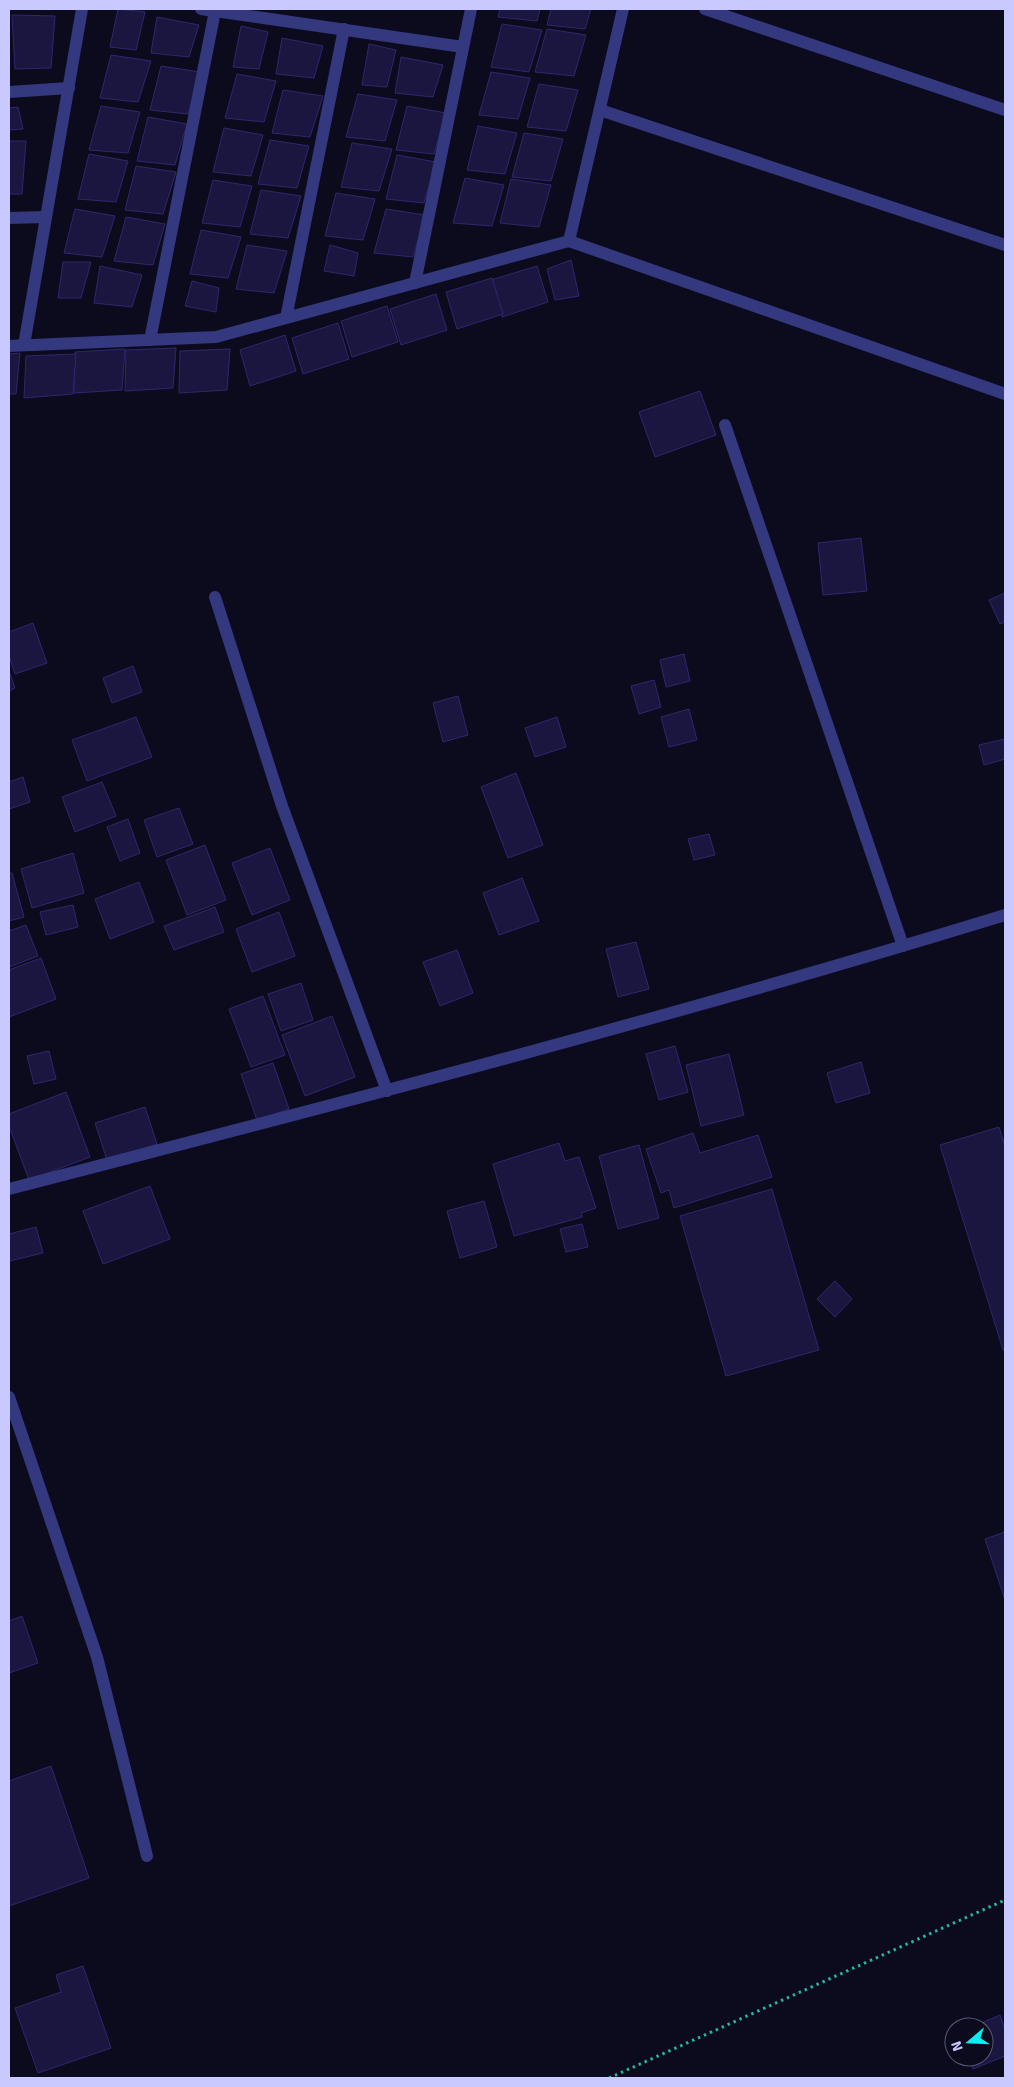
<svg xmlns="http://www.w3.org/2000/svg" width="1014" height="2087" viewBox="0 0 1014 2087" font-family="Signika,sans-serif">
	<rect width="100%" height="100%" fill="#0c0b1e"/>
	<g fill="#1a1640" stroke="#2e276d">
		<path d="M118,9l27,3 -9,38 -26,-3z"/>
		<path d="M500,9h40l-3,12 -39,-4z"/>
		<path d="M551,9h40l-6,20 -38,-4z"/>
		<path d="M12,15l43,1 -4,52 -36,1z"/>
		<path d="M157,17l42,8 -10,32 -38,-4z"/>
		<path d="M502,24l40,6 -13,42 -38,-5z"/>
		<path d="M241,26l27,6 -9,37 -26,-2z"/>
		<path d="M547,29l39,6 -12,41 -39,-4z"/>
		<path d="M282,38l41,8 -9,32 -38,-4z"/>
		<path d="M369,44l27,6 -9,37 -25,-2z"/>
		<path d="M111,55l40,6 -13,41 -38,-4z"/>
		<path d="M401,57l42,8 -10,32 -38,-4z"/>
		<path d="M161,66l39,6 -12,42 -38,-4z"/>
		<path d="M491,72l39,6 -12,41 -39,-4z"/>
		<path d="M237,74l39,7 -12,41 -39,-4z"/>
		<path d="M539,84l39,6 -12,41 -39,-4z"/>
		<path d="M283,90l40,6 -13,41 -38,-4z"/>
		<path d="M358,94l39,6 -12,41 -39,-4z"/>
		<path d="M101,106l39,6 -12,41 -39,-3z"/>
		<path d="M407,106l39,7 -12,41 -38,-4z"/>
		<path d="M18,107l5,22 -14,1v-22z"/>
		<path d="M148,117l39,7 -12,41 -38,-4z"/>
		<path d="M478,126l39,7 -12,41 -38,-4z"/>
		<path d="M224,128l39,7 -12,41 -38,-4z"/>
		<path d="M524,133l39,6 -12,42 -39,-4z"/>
		<path d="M270,140l39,6 -12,42 -39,-4z"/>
		<path d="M9,141h17l-4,53h-13z"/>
		<path d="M352,143l40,6 -13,42 -38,-4z"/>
		<path d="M89,154l39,7 -12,41 -38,-3z"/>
		<path d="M397,155l39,7 -12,41 -38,-4z"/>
		<path d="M136,166l40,6 -13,42 -38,-4z"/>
		<path d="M465,178l39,7 -12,41 -39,-3z"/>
		<path d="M511,179l40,6 -12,42 -39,-4z"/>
		<path d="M213,180l39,6 -12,41 -38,-4z"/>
		<path d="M261,190l40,6 -13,42 -38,-4z"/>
		<path d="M336,193l39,6 -12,41 -38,-4z"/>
		<path d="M75,209l40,7 -13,41 -38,-4z"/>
		<path d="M386,209l39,6 -12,42 -39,-4z"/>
		<path d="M126,217l39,7 -12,41 -39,-4z"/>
		<path d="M201,230l40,7 -13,41 -38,-4z"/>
		<path d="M247,245l40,6 -13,42 -38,-4z"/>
		<path d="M330,245l28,8 -4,23 -30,-5z"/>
		<path d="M571,260l8,36 -24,4 -8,-31z"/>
		<path d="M63,262h28l-10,36h-23z"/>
		<path d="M100,266l42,9 -10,32 -38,-4z"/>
		<path d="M537,266l11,36 -46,15 -11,-37z"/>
		<path d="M492,278l11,36 -46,15 -11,-37z"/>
		<path d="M192,281l27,7 -3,24 -31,-6z"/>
		<path d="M436,294l11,36 -46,15 -11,-36z"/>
		<path d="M387,306l11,36 -46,15 -11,-36z"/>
		<path d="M338,323l11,36 -46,15 -11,-36z"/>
		<path d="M285,335l11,36 -46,15 -10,-36z"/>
		<path d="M176,348l-3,40 -48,3 1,-41z"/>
		<path d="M125,349l-3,41 -48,3 1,-41z"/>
		<path d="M230,349l-3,41 -48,3 1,-42z"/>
		<path d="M20,353l-4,41h-7v-40z"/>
		<path d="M76,354l-3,40 -49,4 2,-42z"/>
		<path d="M700,391l16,44 -61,22 -16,-45z"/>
		<path d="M861,538l6,53 -44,4 -5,-52z"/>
		<path d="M1005,593v29l-5,2 -11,-24z"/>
		<path d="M33,623l14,40 -32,11 -6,-18v-24z"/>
		<path d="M684,654l6,27 -24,6 -6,-27z"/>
		<path d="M133,666l9,26 -30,11 -9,-25z"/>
		<path d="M9,671l6,17 -6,3z"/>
		<path d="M654,680l7,27 -22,7 -8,-28z"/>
		<path d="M458,696l10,39 -25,7 -10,-39z"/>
		<path d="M689,709l8,31 -28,7 -8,-30z"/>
		<path d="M136,717l16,40 -65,24 -15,-41z"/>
		<path d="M557,717l9,30 -31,10 -10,-29z"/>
		<path d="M1005,739v20l-21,6 -5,-20z"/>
		<path d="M516,773l27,72 -35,13 -27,-71z"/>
		<path d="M23,777l7,25 -21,7v-27z"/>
		<path d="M102,782l14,34 -41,16 -13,-35z"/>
		<path d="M179,808l14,36 -36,13 -13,-37z"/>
		<path d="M128,819l12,34 -20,8 -13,-34z"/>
		<path d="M709,834l6,21 -21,5 -6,-21z"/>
		<path d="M205,845l21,55 -39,15 -21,-55z"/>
		<path d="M270,848l20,52 -38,15 -20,-52z"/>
		<path d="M73,853l11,40 -52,15 -11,-39z"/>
		<path d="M9,873h3l12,44 -15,4z"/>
		<path d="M522,878l17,43 -40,14 -16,-42z"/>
		<path d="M139,882l15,40 -44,17 -15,-40z"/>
		<path d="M73,905l5,22 -32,8 -6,-23z"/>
		<path d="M215,907l9,25 -50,18 -10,-24z"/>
		<path d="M279,912l16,44 -43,16 -16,-43z"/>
		<path d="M26,925l12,31 -29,11v-36z"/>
		<path d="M636,942l13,47 -31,8 -12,-48z"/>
		<path d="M457,950l16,43 -33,13 -17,-44z"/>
		<path d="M41,958l15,41 -47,18v-47z"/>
		<path d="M301,983l12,37 -32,11 -13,-37z"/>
		<path d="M263,996l22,59 -34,12 -22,-58z"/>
		<path d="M332,1016l23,61 -50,19 -23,-61z"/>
		<path d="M675,1046l13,46 -29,8 -13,-46z"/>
		<path d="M49,1051l7,28 -22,5 -7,-28z"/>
		<path d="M729,1054l15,61 -43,11 -15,-61z"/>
		<path d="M861,1062l9,31 -34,10 -9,-30z"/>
		<path d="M273,1063l16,46 -32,11 -16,-46z"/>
		<path d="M66,1092l24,65 -61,23 -20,-54v-12z"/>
		<path d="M145,1107l12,37 -50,16 -12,-37z"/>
		<path d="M999,1127l6,19v204h-2l-63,-205z"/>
		<path d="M693,1133l7,20 58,-18 14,42 -98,31 -5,-18 -8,3 -15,-44z"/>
		<path d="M559,1143l6,18 14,-4 17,51 -15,5 1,4 -68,19 -21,-72z"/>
		<path d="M639,1145l20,73 -41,11 -19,-73z"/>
		<path d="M150,1186l20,53 -67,25 -20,-53z"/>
		<path d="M772,1189l47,161 -93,26 -46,-160z"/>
		<path d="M484,1201l13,46 -37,11 -13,-47z"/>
		<path d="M582,1224l6,23 -22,5 -6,-23z"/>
		<path d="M36,1227l7,26 -34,8v-27z"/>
		<path d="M835,1281l17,18 -17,18 -18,-18z"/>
		<path d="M1005,1532v65h-1l-19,-58z"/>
		<path d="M22,1616l16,47 -29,10v-52z"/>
		<path d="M51,1766l38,112 -80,28v-125z"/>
		<path d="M83,1966l28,82 -73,25 -23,-65 46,-16 -5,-17z"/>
		<path d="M1000,2015l5,15v26l-32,13 -4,-12h15v-30h-12z"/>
	</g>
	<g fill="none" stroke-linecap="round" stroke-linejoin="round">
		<path stroke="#27b49e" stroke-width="3" stroke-dasharray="2.5 4" stroke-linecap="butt" d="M609,2078l396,-178"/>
		<g stroke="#33387f" stroke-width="12">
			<path d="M201,9l262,38"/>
			<path d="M705,9l300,101"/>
			<path d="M9,92l60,-4"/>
			<path d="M600,110l405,135"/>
			<path d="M9,218l36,-1"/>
			<path d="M569,241l54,-232"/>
			<path d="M415,283l56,-274"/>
			<path d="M286,318l58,-289"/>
			<path d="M150,340l65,-329"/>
			<path d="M24,345l58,-336"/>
			<path d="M9,346l207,-9 353,-96 436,153"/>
			<path d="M725,425l178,521"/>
			<path d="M215,597l67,209 105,285"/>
			<path d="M9,1189c333,-86 667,-173 996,-274"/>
			<path d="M9,1397l88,260 50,199"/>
		</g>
	</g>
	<rect width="1014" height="2087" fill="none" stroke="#c9c8ff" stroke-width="20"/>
	<g transform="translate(969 2042) rotate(251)"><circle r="24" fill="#0c0b1e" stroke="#585778"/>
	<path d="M0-4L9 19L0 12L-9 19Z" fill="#00f1f3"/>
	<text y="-8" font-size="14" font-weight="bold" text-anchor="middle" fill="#c9c8ff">N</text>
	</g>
</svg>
